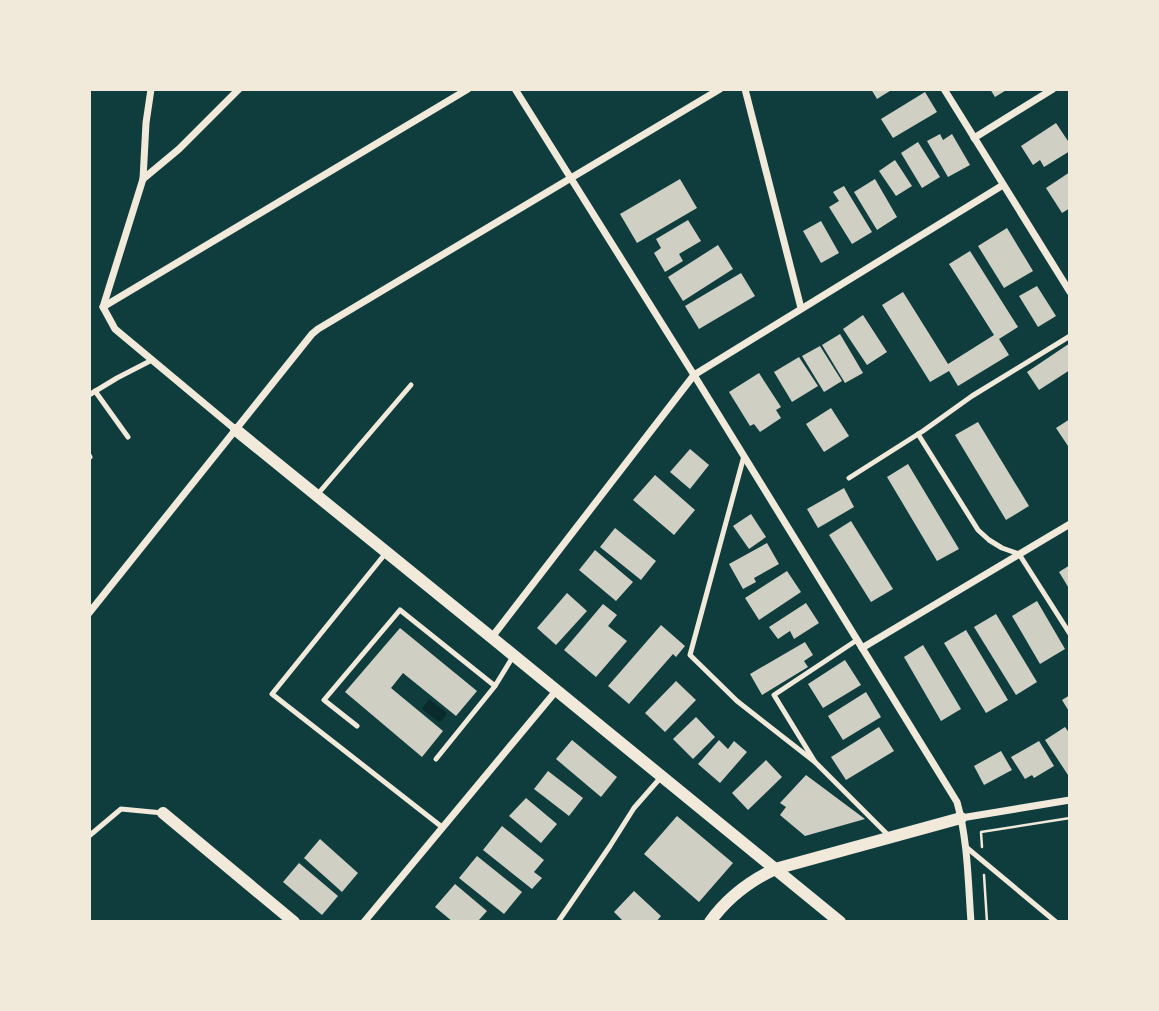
<svg xmlns="http://www.w3.org/2000/svg" width="1159" height="1011" viewBox="0 0 1159 1011" font-family="'Fira Sans Condensed',sans-serif">
	<rect width="100%" height="100%" fill="#0f3d3e"/>
	<path fill="#0a2a2b" d="M429,699l18,14 -3,6 -5,3 -17,-13z"/>
	<g fill="#cfcfc3">
		<path d="M871,89h22l-16,10z"/>
		<path d="M990,89h18l-13,8z"/>
		<path d="M925,92l12,20 -44,26 -12,-19z"/>
		<path d="M1056,123l14,21v7l-26,16 -4,-7 -7,5 -12,-19z"/>
		<path d="M940,134l3,6 9,-6 18,31 -22,12 -21,-36z"/>
		<path d="M918,142l22,35 -18,11 -21,-35z"/>
		<path d="M895,160l17,26 -16,10 -17,-25z"/>
		<path d="M1070,172v36l-8,5 -16,-25z"/>
		<path d="M680,179l17,29 -60,35 -17,-29z"/>
		<path d="M875,179l22,38 -20,13 -23,-38z"/>
		<path d="M844,186l28,46 -20,12 -23,-37 10,-6 -6,-9z"/>
		<path d="M688,220l13,21 -22,13 4,7 -18,11 -11,-19 7,-5 -5,-9z"/>
		<path d="M821,221l18,32 -18,10 -18,-32z"/>
		<path d="M1007,228l26,43 -29,17 -26,-42z"/>
		<path d="M718,245l15,24 -50,32 -15,-24z"/>
		<path d="M970,251l48,76 -19,12 10,16 -51,31 -9,-15 -19,11 -48,-77 21,-13 45,72 46,-29 -45,-71z"/>
		<path d="M741,273l14,23 -56,33 -14,-23z"/>
		<path d="M1037,286l19,30 -18,11 -19,-31z"/>
		<path d="M863,315l24,37 -20,13 -24,-36z"/>
		<path d="M840,334l23,39 -18,10 -23,-38z"/>
		<path d="M1070,343v27l-31,20 -12,-18z"/>
		<path d="M820,346l22,35 -18,11 -22,-36z"/>
		<path d="M799,357l19,29 -26,16 -18,-30z"/>
		<path d="M759,373l22,34 -5,3 5,8 -21,14 -6,-8 -4,2 -21,-34z"/>
		<path d="M831,408l18,28 -25,16 -18,-28z"/>
		<path d="M1070,419v30l-14,-21z"/>
		<path d="M978,422l51,84 -23,14 -51,-85z"/>
		<path d="M690,449l19,16 -19,24 -20,-17z"/>
		<path d="M908,464l51,85 -22,12 -50,-84z"/>
		<path d="M655,475l40,35 -21,25 -41,-35z"/>
		<path d="M844,488l10,19 -36,21 -11,-19z"/>
		<path d="M751,514l15,23 -17,12 -16,-23z"/>
		<path d="M851,521l42,68 -22,13 -42,-67z"/>
		<path d="M615,528l41,33 -15,19 -41,-33z"/>
		<path d="M767,543l12,21 -25,14 2,4 -13,7 -14,-25z"/>
		<path d="M595,550l38,32 -17,19 -37,-31z"/>
		<path d="M1070,565v25l-11,-18z"/>
		<path d="M787,571l14,21 -42,28 -14,-22z"/>
		<path d="M567,593l20,18 -31,34 -19,-17z"/>
		<path d="M1037,601l28,48 -25,15 -28,-48z"/>
		<path d="M806,603l13,20 -25,16 -4,-8 -12,8 -9,-12z"/>
		<path d="M603,604l14,11 -9,11 19,15 -31,36 -32,-27z"/>
		<path d="M996,614l41,68 -21,13 -42,-68z"/>
		<path d="M661,625l24,21 -9,11 -3,-3 -44,50 -21,-18z"/>
		<path d="M400,628l77,63 -21,25 -53,-43 -12,15 52,43 -21,26 -77,-65z"/>
		<path d="M966,630l42,70 -22,13 -42,-70z"/>
		<path d="M805,642l8,13 -9,6 4,6 -46,28 -12,-21z"/>
		<path d="M923,645l38,64 -20,12 -37,-64z"/>
		<path d="M845,660l16,25 -38,23 -15,-24z"/>
		<path d="M676,681l20,19 -31,32 -20,-19z"/>
		<path d="M866,692l15,25 -38,23 -15,-24z"/>
		<path d="M1070,695v18l-8,-13z"/>
		<path d="M696,717l19,20 -22,22 -20,-20z"/>
		<path d="M879,727l15,24 -48,29 -15,-23z"/>
		<path d="M1065,727l5,7v40l-2,1 -23,-35z"/>
		<path d="M572,740l45,37 -16,20 -45,-38z"/>
		<path d="M719,740l9,9 6,-8 13,11 -27,31 -22,-19z"/>
		<path d="M1039,741l15,25 -20,12 -2,-3 -7,4 -14,-22z"/>
		<path d="M1001,751l11,19 -28,15 -10,-19z"/>
		<path d="M766,760l16,17 -34,33 -16,-17z"/>
		<path d="M548,771l35,27 -14,18 -35,-27z"/>
		<path d="M806,775l59,44 -60,17 -25,-21 6,-8 -6,-4z"/>
		<path d="M526,798l31,26 -16,19 -32,-27z"/>
		<path d="M677,816l56,47 -34,39 -55,-48z"/>
		<path d="M502,826l42,34 -10,12 8,6 -10,11 -49,-39z"/>
		<path d="M320,839l38,34 -16,19 -38,-34z"/>
		<path d="M477,856l45,36 -18,22 -45,-36z"/>
		<path d="M299,863l39,33 -16,19 -39,-33z"/>
		<path d="M455,884l32,27 -8,9 2,2h-28l-18,-15z"/>
		<path d="M634,891l27,25 -5,6h-32l-10,-10z"/>
	</g>
	<g fill="none" stroke-linecap="round" stroke-linejoin="round">
		<g stroke="#f1e9da" stroke-width="2.5">
			<path d="M982,847l-1,-15 89,-14"/>
			<path d="M984,875l3,47"/>
		</g>
		<g stroke="#f1e9da" stroke-width="5">
			<path d="M95,391l33,46"/>
			<path d="M89,395l28,-17 35,-18"/>
			<path d="M918,434l60,96 11,10 13,8 17,6 51,80"/>
			<path d="M89,455l1,2"/>
			<path d="M744,456l-54,199 47,46 78,61"/>
			<path d="M849,478l74,-47 49,-35 98,-60"/>
			<path d="M317,495l94,-110"/>
			<path d="M385,554l-113,140 170,133"/>
			<path d="M857,640l-83,55 41,67 75,75"/>
			<path d="M357,726l-33,-26 76,-90 95,76 19,-31"/>
			<path d="M436,759l59,-73"/>
			<path d="M89,836l32,-27 42,4"/>
			<path d="M966,847l90,75"/>
			<path d="M558,922l52,-76 24,-38 28,-32"/>
		</g>
		<g stroke="#f1e9da" stroke-width="7">
			<path d="M151,89l-5,34 -3,56 -40,128 12,22 121,101"/>
			<path d="M515,89l179,286 263,427c11,39 11,80 14,120"/>
			<path d="M745,89l56,219"/>
			<path d="M944,89l126,203"/>
			<path d="M974,138l79,-49"/>
			<path d="M143,179l36,-30 60,-60"/>
			<path d="M103,307l365,-218"/>
			<path d="M89,613l223,-279 6,-5 402,-240"/>
			<path d="M492,637l202,-262 309,-190"/>
			<path d="M862,648l208,-124"/>
			<path d="M961,818l109,-18"/>
			<path d="M364,922l192,-231"/>
		</g>
		<g stroke="#f1e9da" stroke-width="12">
			<path d="M236,430c202,163 403,328 604,492"/>
			<path d="M163,813l131,109"/>
			<path d="M710,922c17,-24 40,-41 65,-53l186,-51"/>
		</g>
	</g>
	<rect width="1159" height="1011" fill="none" stroke="#f1e9da" stroke-width="182"/>
</svg>
